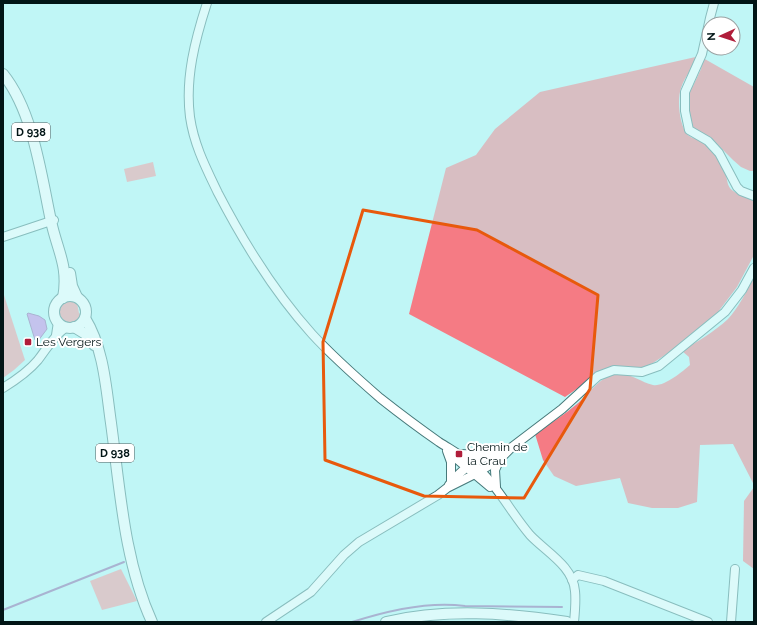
<svg xmlns="http://www.w3.org/2000/svg" width="757" height="625" viewBox="0 0 757 625" font-family="Raleway,sans-serif">
	<rect width="100%" height="100%" fill="#c0f6f6"/>
	<g fill="#f8969a">
		<path d="M153,162l3,14 -29,6 -3,-13z"/>
		<path d="M3,292l22,68 -11,10 -11,8z"/>
		<path d="M66,301h6l5,2 2,10 2,2 -5,7c-15,4 -23,-12 -10,-21z"/>
		<path d="M121,569l16,32 -35,9 -12,-29z"/>
	</g>
	<g fill="#f57b84">
		<path d="M700,56c-6,10 -15,20 -19,32 -4,11 -2,38 7,47 4,4 12,4 17,8 5,3 11,11 14,16 16,24 -3,31 35,39v57l-17,32 -19,25 -44,37 -21,14 -11,5 -20,-2 -11,1 -17,10 -29,20 -156,-83 37,-146 30,-13 19,-26 45,-37z"/>
		<path d="M703,58l51,29v84h-4l-9,-4 -8,-7 -21,-21 -15,-7 -5,-5 -3,-11 -2,-22 6,-8 8,-17z"/>
		<path d="M754,277v208l-21,-41 -33,1 -3,57 -19,6h-26l-24,-5 -8,-25 -44,8 -22,-10 -11,-16 -8,-26c14,-10 29,-19 42,-30 10,-8 22,-26 35,-29 16,-5 27,7 41,10 11,2 29,-13 37,-20l-1,-8 -7,-6c16,-10 32,-19 46,-32 9,-9 20,-30 26,-42z"/>
		<path d="M754,487v82l-11,-8 1,-60z"/>
	</g>
	<path fill="#cb85e2" stroke="#8f63a5" d="M28,313l11,3 6,4 2,9 -9,12 -3,-1 -8,-26z"/>
	<g fill="none" stroke-linecap="round" stroke-linejoin="round">
		<g stroke="#8f63a5" stroke-width="2">
			<path d="M3,610l121,-48"/>
			<path d="M352,622c34,-11 77,-21 113,-16l97,1"/>
		</g>
		<defs>
			<g id="minor">
				<path d="M207,3c-12,37 -22,75 -17,114 4,28 16,51 28,76 26,50 57,100 94,141 21,23 45,44 68,64 19,15 39,30 59,44 14,9 29,17 42,29 19,19 31,43 49,64 16,17 43,31 45,56 1,10 0,21 -1,31"/>
				<path d="M714,3l-4,15 -8,36 -17,38v19l4,19 19,11 11,12 18,34 4,4 13,5"/>
				<path d="M3,237l51,-17"/>
				<path d="M56,335l2,-13"/>
				<path d="M3,388c13,-8 25,-16 35,-28 10,-13 14,-22 28,-33"/>
				<path d="M447,451l4,11v21"/>
				<path d="M459,454l32,1 18,-7"/>
				<path d="M453,456l37,31"/>
				<path d="M449,485c13,-16 23,-23 42,-30"/>
				<path d="M496,487l-1,-17 5,-11"/>
				<path d="M572,580l6,-5 26,6 104,41"/>
				<path d="M266,622l45,-30 33,-37 15,-13 79,-47 9,-7 28,-14 25,-15 12,-12 50,-38 36,-33 16,-6 28,2 17,-6 66,-54 17,-22 12,-22"/>
				<path d="M731,622l4,-53"/>
			</g>
			<g id="major">
				<path d="M3,74c30,37 38,100 48,147 6,29 18,45 12,77"/>
				<path d="M70,273l2,13 5,11"/>
				<circle cx="70" cy="312" r="16"/>
				<path d="M85,318c19,31 21,70 26,105 9,66 13,138 41,199"/>
				<path d="M74,327l13,8 7,10"/>
				<path d="M386,622c60,-14 121,-9 181,0"/>
			</g>
		</defs>
		<use href="#minor" stroke="#46797a" stroke-width="10"/>
		<use href="#major" stroke="#46797a" stroke-width="12"/>
		<use href="#minor" stroke="#fff" stroke-width="8"/>
		<use href="#major" stroke="#fff" stroke-width="10"/>
	</g>
	<path d="M0 0H757V625H0ZM363,210l114,20 121,65 -8,94 -66,109 -100,-2 -99,-36 -2,-118z" fill="#c0f6f6" fill-opacity=".55" fill-rule="evenodd"/>
	<path fill="none" stroke="#e8590c" stroke-width="3" stroke-linejoin="round" d="M363,210l114,20 121,65 -8,94 -66,109 -100,-2 -99,-36 -2,-118z"/>
	<g fill="#b01d3a" stroke="#fff" stroke-width="1.5">
		<rect x="24" y="338" width="8" height="8" rx="2"/>
		<rect x="455" y="450" width="8" height="8" rx="2"/>
	</g>
	<g text-anchor="middle" dominant-baseline="central" stroke-width="4" stroke-linejoin="round" paint-order="stroke">
		<g fill="#fff" stroke="#4e5b5c" stroke-width="1">
			<rect x="12" y="123" width="38" height="18" rx="3"/>
			<rect x="96" y="444" width="38" height="18" rx="3"/>
		</g>
		<g font-size="11" font-weight="bold" fill="#021516">
			<text x="31" y="132">D 938</text>
			<text x="115" y="453">D 938</text>
		</g>
		<g font-size="12" fill="#021516" stroke="#fff" text-anchor="start">
			<text x="36" y="342">Les Vergers</text>
			<text x="467" y="447">Chemin de<tspan x="467" dy="14">la Crau</tspan></text>
		</g>
	</g>
	<rect width="757" height="625" fill="none" stroke="#021516" stroke-width="8"/>
	<g transform="translate(721 36) rotate(267)"><circle r="19" fill="#ffffff" stroke="#9aa1a2"/>
	<path d="M0-3L7 15L0 10L-7 15Z" fill="#b01d3a"/>
	<text y="-6" font-size="11" font-weight="bold" text-anchor="middle" fill="#021516">N</text>
	</g>
</svg>
